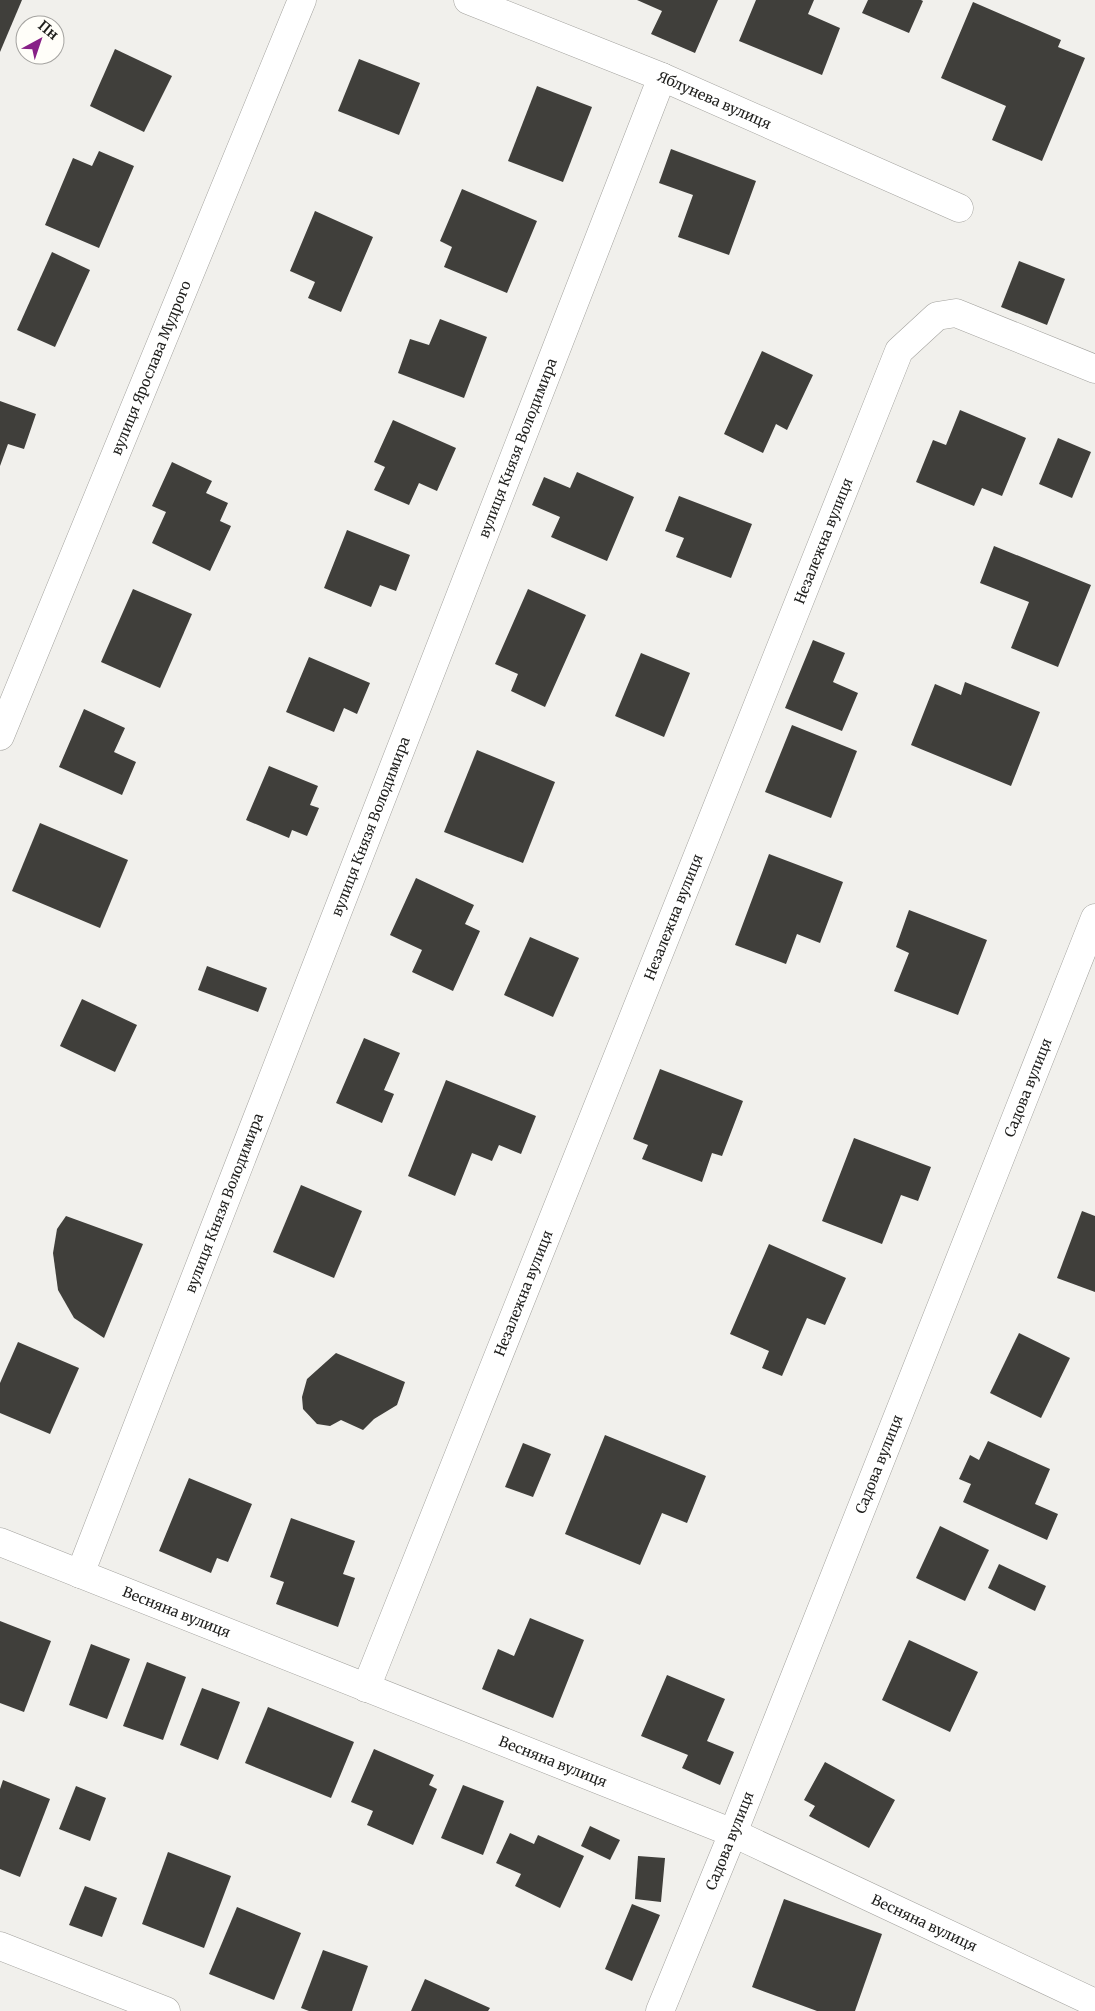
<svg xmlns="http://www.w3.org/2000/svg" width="1095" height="2011" viewBox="0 0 1095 2011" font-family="Merriweather,serif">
	<rect width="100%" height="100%" fill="#f1f0ec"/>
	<g fill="#403f3b">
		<path d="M0,0h22l-22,52z"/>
		<path d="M637,0h81l-23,53 -44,-19 11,-23z"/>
		<path d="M756,0h58l-6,14 32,14 -18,47 -83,-34z"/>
		<path d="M868,0h53l2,1 -14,32 -47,-20z"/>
		<path d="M973,2l88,38 -3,7 27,11 -43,103 -50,-21 14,-34 -65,-28z"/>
		<path d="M115,49l57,27 -28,56 -54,-26z"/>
		<path d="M359,59l61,24 -21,52 -61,-24z"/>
		<path d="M537,86l55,21 -29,75 -55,-21z"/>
		<path d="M671,149l85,32 -27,74 -51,-18 15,-42 -34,-12z"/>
		<path d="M99,151l35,15 -35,82 -54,-23 28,-67 19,8z"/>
		<path d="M462,189l75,32 -30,72 -63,-26 8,-20 -12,-6z"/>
		<path d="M315,211l58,26 -32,75 -33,-14 7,-16 -25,-11z"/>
		<path d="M52,252l38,18 -35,77 -38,-17z"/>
		<path d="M1019,261l46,18 -18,46 -46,-18z"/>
		<path d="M440,319l47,18 -23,61 -66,-25 12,-34 19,6z"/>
		<path d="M762,351l51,24 -26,55 -11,-6 -13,29 -39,-19z"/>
		<path d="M0,401l36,13 -12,35 -16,-5 -8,22z"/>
		<path d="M960,410l66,28 -24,58 -20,-8 -8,18 -58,-24 17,-42 13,5z"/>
		<path d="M393,420l63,28 -19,43 -18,-8 -10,22 -35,-15 11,-23 -11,-5z"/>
		<path d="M1058,438l33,14 -19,46 -33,-14z"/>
		<path d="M172,462l40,19 -6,12 22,10 -8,18 11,5 -21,45 -58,-28 14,-31 -14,-6z"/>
		<path d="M577,472l57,25 -27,64 -56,-24 9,-20 -28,-12 12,-28 26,11z"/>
		<path d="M679,496l73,28 -21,54 -55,-21 8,-19 -19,-7z"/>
		<path d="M347,530l63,25 -14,36 -16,-6 -9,22 -47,-19z"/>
		<path d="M994,546l97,39 -33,82 -47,-19 18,-46 -49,-19z"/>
		<path d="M133,589l59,25 -32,74 -59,-26z"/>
		<path d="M528,589l58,26 -41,92 -34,-16 7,-17 -23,-10z"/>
		<path d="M813,640l32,13 -12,29 25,11 -16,38 -57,-23z"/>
		<path d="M641,653l49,20 -26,64 -49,-21z"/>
		<path d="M309,657l61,26 -13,31 -13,-6 -10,24 -48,-20z"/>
		<path d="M965,682l75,30 -29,74 -100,-41 24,-61 26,11z"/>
		<path d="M84,709l41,19 -11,24 22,10 -14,33 -63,-28z"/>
		<path d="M792,725l65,26 -26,67 -66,-26z"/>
		<path d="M477,750l78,32 -32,81 -79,-31z"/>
		<path d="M269,766l49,20 -8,19 9,3 -12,28 -15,-6 -3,8 -43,-18z"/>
		<path d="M40,823l88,37 -28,68 -88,-37z"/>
		<path d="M769,854l74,28 -23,61 -23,-9 -11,30 -51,-19z"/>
		<path d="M416,878l58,27 -9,19 15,7 -27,60 -41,-19 10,-22 -32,-15z"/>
		<path d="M909,910l78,30 -29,75 -64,-24 15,-38 -13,-6z"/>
		<path d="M530,937l49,21 -26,59 -49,-22z"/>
		<path d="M207,966l60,22 -9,24 -60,-22z"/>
		<path d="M82,999l55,26 -22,47 -55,-26z"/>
		<path d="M364,1038l36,15 -16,37 10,4 -12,29 -46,-20z"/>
		<path d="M660,1069l83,32 -21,55 -10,-3 -10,29 -60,-23 6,-14 -15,-6z"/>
		<path d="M446,1080l90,36 -15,38 -22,-9 -7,16 -20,-8 -17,43 -47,-20z"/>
		<path d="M854,1138l77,29 -13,34 -17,-6 -19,49 -60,-23z"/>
		<path d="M301,1185l61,26 -28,67 -61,-26z"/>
		<path d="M1082,1211l13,5v76l-38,-14z"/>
		<path d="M66,1216l77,28 -39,94 -30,-20 -16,-28 -5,-37 4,-24z"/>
		<path d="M769,1244l77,34 -21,47 -18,-7 -25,58 -20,-8 7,-17 -39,-17z"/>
		<path d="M1019,1333l51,25 -29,60 -51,-25z"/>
		<path d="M18,1342l61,26 -29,66 -50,-21v-30z"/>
		<path d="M336,1353l69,29 -8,23 -23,14 -11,11 -22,-10 -11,6 -13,-2 -14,-15 -1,-12 5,-18z"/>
		<path d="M605,1435l101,41 -19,47 -25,-10 -22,52 -75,-31z"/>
		<path d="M988,1441l62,28 -15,35 23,10 -11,26 -84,-38 8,-18 -12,-5 11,-24 9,5z"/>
		<path d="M523,1443l28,11 -18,43 -28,-10z"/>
		<path d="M189,1478l63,26 -24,58 -11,-4 -6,15 -52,-22z"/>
		<path d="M291,1518l64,23 -12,33 12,4 -17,49 -62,-23 8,-22 -14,-5z"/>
		<path d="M940,1526l49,24 -24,51 -49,-23z"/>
		<path d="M999,1564l47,22 -11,25 -47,-23z"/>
		<path d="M530,1618l54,22 -31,78 -71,-29 16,-40 16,7z"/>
		<path d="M0,1621l51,20 -27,71 -24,-9z"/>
		<path d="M909,1640l69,32 -28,60 -68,-32z"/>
		<path d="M91,1644l39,15 -23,60 -38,-14z"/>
		<path d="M147,1662l39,15 -23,63 -40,-14z"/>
		<path d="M667,1675l58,24 -18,42 27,11 -14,33 -38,-17 6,-13 -47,-19z"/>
		<path d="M202,1688l38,14 -22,58 -38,-15z"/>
		<path d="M268,1707l86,35 -23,56 -86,-35z"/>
		<path d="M374,1749l60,26 -5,10 8,4 -24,56 -46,-20 6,-14 -22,-9z"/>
		<path d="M825,1762l70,38 -26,48 -60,-32 6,-10 -11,-6z"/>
		<path d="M3,1780l47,19 -30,78 -20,-8v-80z"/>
		<path d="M463,1785l41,16 -21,54 -42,-17z"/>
		<path d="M76,1786l30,12 -16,43 -31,-12z"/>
		<path d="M590,1826l30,14 -10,20 -29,-14z"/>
		<path d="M510,1833l24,11 4,-9 46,21 -24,52 -45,-22 6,-12 -25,-11z"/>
		<path d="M168,1852l63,24 -27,72 -62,-24z"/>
		<path d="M638,1856l27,2 -4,44 -26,-3z"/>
		<path d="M85,1886l32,12 -15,39 -33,-12z"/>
		<path d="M784,1899l98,35 -27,77h-38l-65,-24z"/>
		<path d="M632,1904l28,11 -28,66 -27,-12z"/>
		<path d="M237,1907l64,26 -27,67 -65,-26z"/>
		<path d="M323,1950l45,16 -16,45h-43l-8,-3z"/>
		<path d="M425,1979l65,29 -2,3h-77z"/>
	</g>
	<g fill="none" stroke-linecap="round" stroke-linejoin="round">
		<defs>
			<g id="minor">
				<path id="s1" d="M468,0l194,77 297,131"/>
				<path id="s2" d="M0,1542l733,291 362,170"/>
				<path id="s3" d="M80,1574l582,-1497"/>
				<path id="s4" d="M366,1688l533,-1337 38,-35 19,-3 139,56"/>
				<path d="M0,1946l166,65"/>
				<path id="s5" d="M660,2011l73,-178 362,-915"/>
			</g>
			<g id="secondary">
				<path id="s6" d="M0,736l302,-736"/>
			</g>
		</defs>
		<use href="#minor" stroke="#a3a29e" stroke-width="29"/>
		<use href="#secondary" stroke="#a3a29e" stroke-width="29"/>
		<use href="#minor" stroke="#fff" stroke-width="28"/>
		<use href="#secondary" stroke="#fff" stroke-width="28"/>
	</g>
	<g text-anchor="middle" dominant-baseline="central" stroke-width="5" stroke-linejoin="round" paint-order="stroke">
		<g font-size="14" fill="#1e1e1c" stroke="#fffef9">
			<text stroke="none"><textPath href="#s1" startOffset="266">Яблунева вулиця</textPath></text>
			<text stroke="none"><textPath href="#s6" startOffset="398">вулиця Ярослава Мудрого</textPath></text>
			<text stroke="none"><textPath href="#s3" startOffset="1208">вулиця Князя Володимира</textPath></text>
			<text stroke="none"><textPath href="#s4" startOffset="1235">Незалежна вулиця</textPath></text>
			<text stroke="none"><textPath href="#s3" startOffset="802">вулиця Князя Володимира</textPath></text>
			<text stroke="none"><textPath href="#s4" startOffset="830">Незалежна вулиця</textPath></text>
			<text stroke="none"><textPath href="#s5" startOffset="994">Садова вулиця</textPath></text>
			<text stroke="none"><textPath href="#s3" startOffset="398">вулиця Князя Володимира</textPath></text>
			<text stroke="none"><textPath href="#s4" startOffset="425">Незалежна вулиця</textPath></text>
			<text stroke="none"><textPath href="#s5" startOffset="589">Садова вулиця</textPath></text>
			<text stroke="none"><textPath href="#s2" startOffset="190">Весняна вулиця</textPath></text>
			<text stroke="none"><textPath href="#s2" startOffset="595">Весняна вулиця</textPath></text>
			<text stroke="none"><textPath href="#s5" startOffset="184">Садова вулиця</textPath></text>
			<text stroke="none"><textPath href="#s2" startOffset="1000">Весняна вулиця</textPath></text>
		</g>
	</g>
	<g transform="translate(40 40) rotate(40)"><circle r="24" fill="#fffef9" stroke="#a5a4a1"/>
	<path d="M0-4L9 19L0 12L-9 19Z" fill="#872087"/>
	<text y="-8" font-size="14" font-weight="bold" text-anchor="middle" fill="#1e1e1c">Пн</text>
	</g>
</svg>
